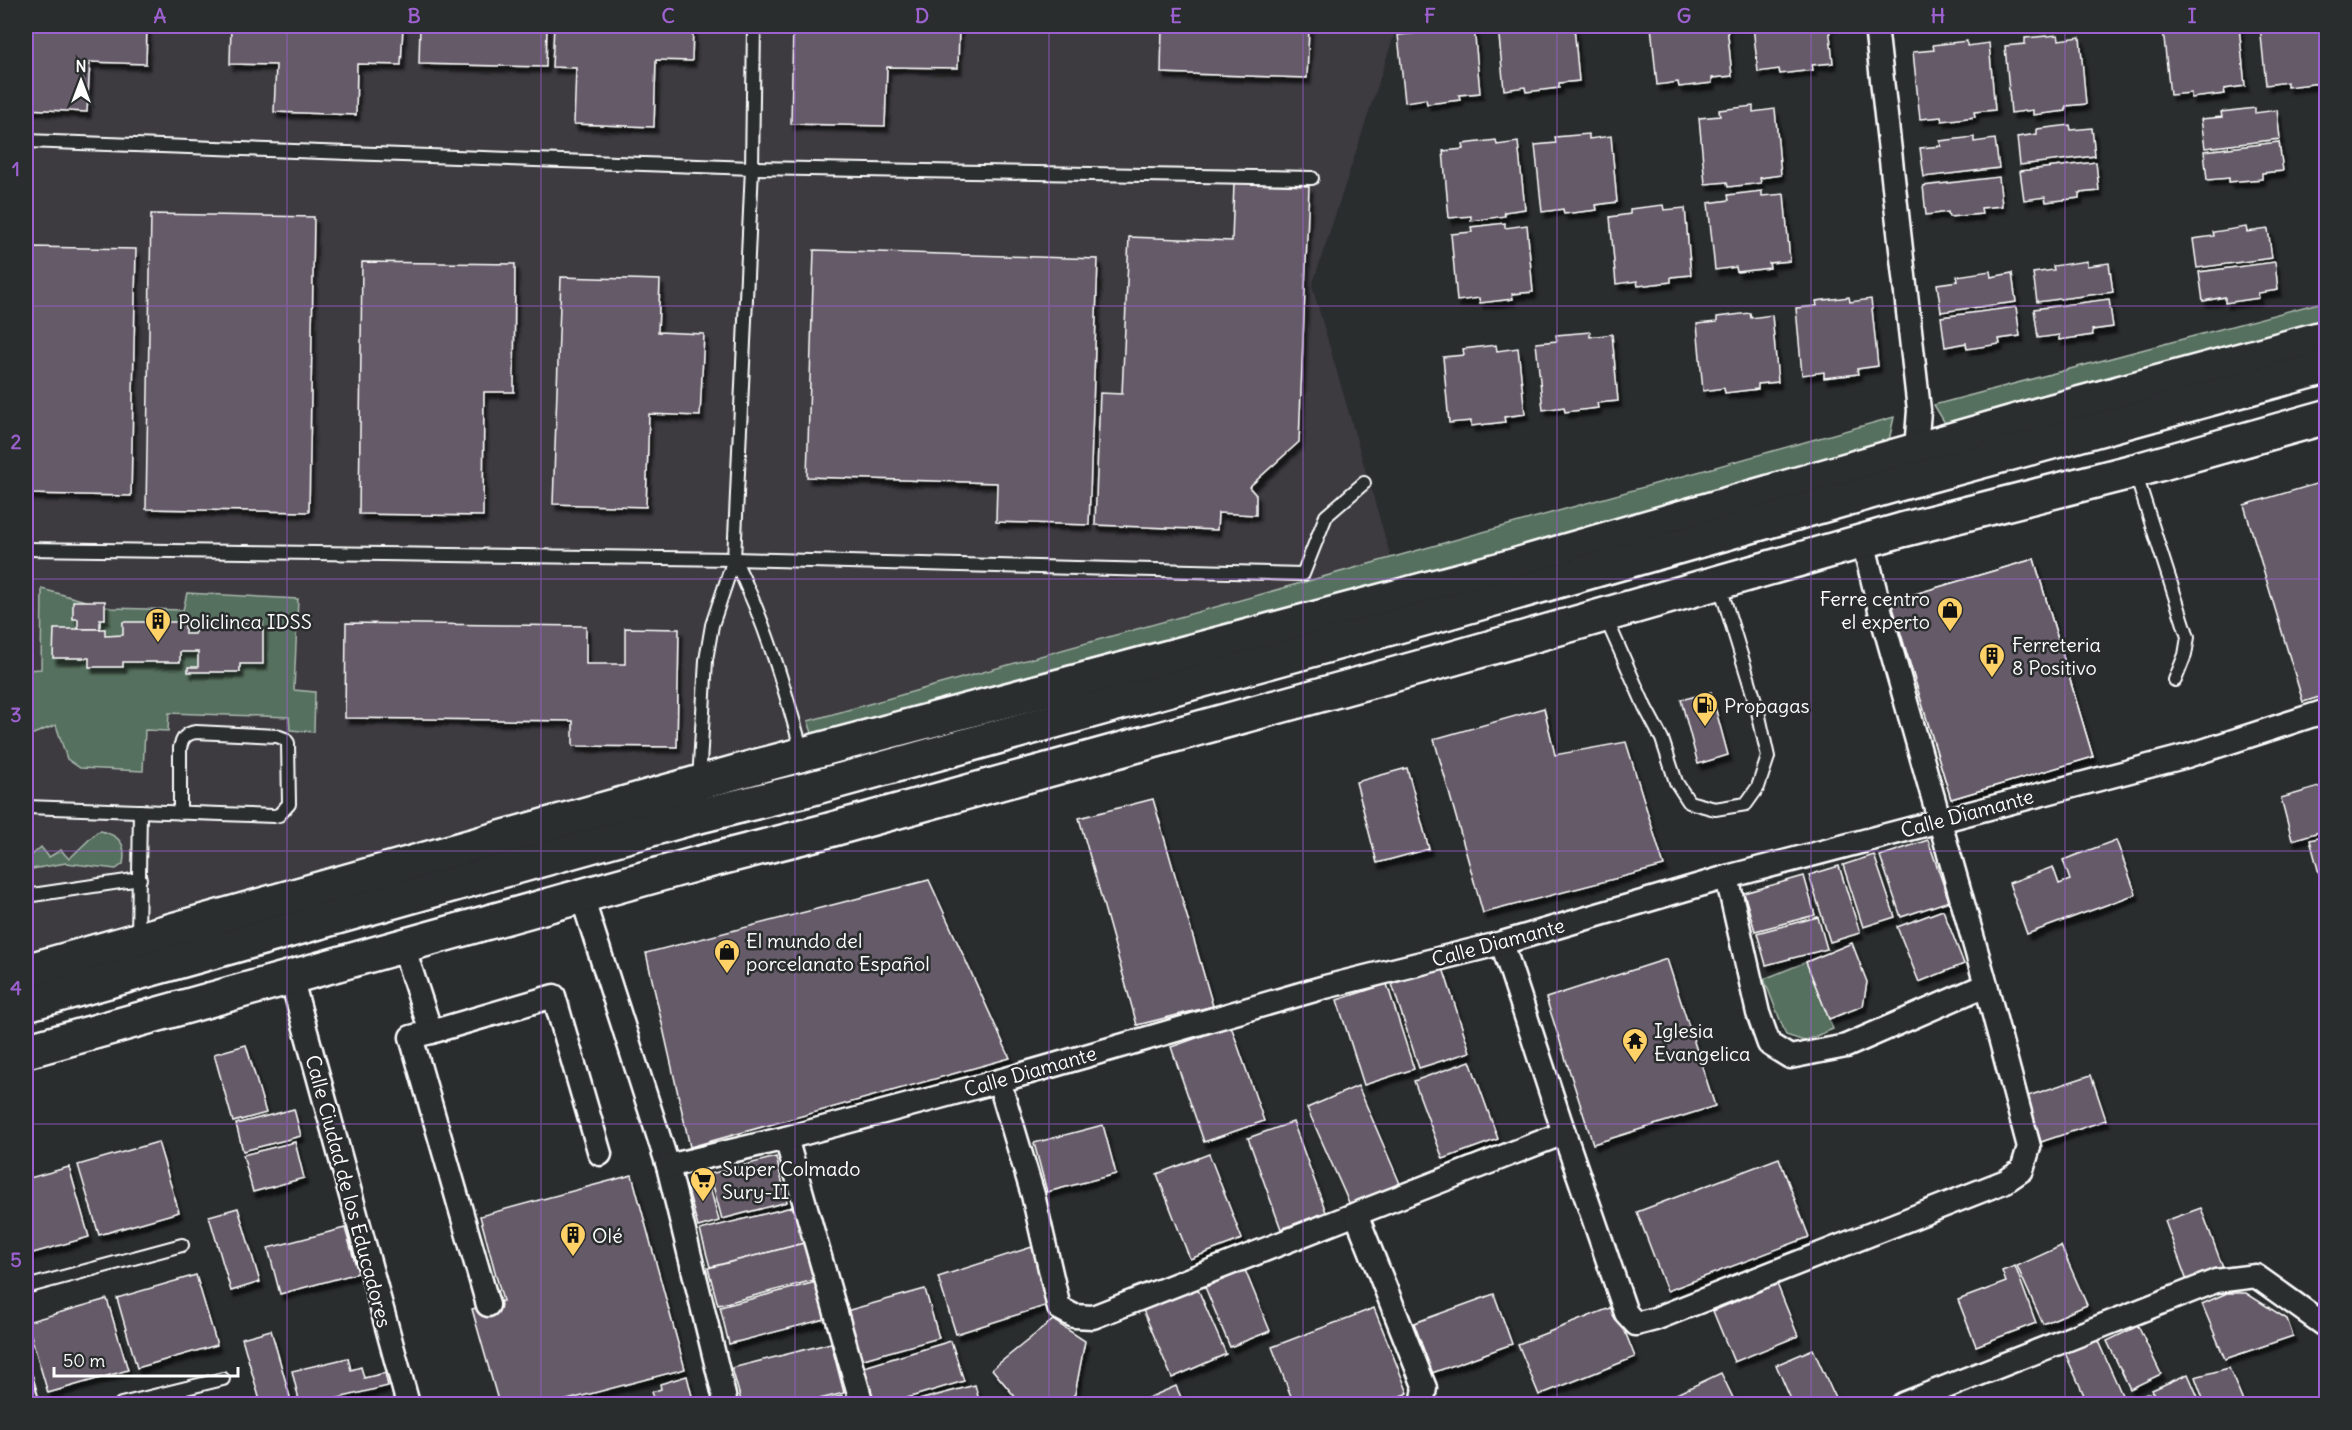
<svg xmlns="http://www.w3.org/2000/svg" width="2352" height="1430" viewBox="0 0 2352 1430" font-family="Delius,sans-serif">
	<defs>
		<filter id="shadow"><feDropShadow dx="3.5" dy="6" stdDeviation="1.5" flood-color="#0009"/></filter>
	</defs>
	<rect width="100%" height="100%" fill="#2a2d2e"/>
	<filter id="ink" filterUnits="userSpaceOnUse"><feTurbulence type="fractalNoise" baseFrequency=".0167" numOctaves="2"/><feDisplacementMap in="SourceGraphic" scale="12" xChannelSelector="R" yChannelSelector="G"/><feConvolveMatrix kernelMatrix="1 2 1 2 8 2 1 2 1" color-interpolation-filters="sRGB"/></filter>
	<g filter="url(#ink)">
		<path fill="#3c3a3f" d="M26,26h1371l-85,260 95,327 -1381,381z"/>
		<g fill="#56705e" stroke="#aab8ae" stroke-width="1.5">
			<path d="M2326,301v67l-357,95 -35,-58z"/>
			<path d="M1894,417l-7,33 -1059,330 -20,-59z"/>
			<path d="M42,589l69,19 72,2 4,-17 111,6 -4,91 21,2 -1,40 -24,-2 -1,-13 -120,-4 -1,18 -23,-1 -2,41 -63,-3 -13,-9 -11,-34 -28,11 -2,-2v-64l15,-1z"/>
			<path d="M101,831c19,5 26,13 22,33l-7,5 -50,-6 -40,7v-19l5,5 10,-9 8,10 12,-7 8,9 28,-27z"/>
			<path d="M1806,962l27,67 -29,12 -18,-6 -22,-56z"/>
		</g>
		<g fill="#655a68" stroke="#fff" stroke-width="1.5" filter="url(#shadow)">
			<path d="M26,26h121l-1,38 -56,-2 -3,50 -61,-3z"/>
			<path d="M231,26h172l-2,39 -44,-1 -1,51 -82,-3 2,-47 -46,-1z"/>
			<path d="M420,26h127l-1,41 -127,-3z"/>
			<path d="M554,26h139l-1,35 -36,-1 -2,67 -80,-3 2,-56 -24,-1z"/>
			<path d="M793,26h166l-1,42 -71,-1 -2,59 -94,-2z"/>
			<path d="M1162,26h147l-2,52 -146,-5z"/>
			<path d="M1435,26h17v3l22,-3 6,67 -21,2 1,5 -33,4 -1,-5 -21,3 -7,-67 21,-2 -1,-6z"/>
			<path d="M1498,26h76l5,55 -20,2v5l-33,4 -1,-5 -21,3z"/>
			<path d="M1651,26h76l5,50 -20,2v5l-33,4 -1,-5 -21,3z"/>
			<path d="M1753,26h76l4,37 -21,2 1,5 -33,4 -1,-5 -21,3z"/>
			<path d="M2184,26h55l6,60 -21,3 1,5 -34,4v-5l-21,2 -7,-66z"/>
			<path d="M2260,26h66v51l-6,1 1,5 -34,4v-5l-21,3z"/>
			<path d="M2058,35l1,5 21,-3 6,67 -20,2v5l-33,4v-5l-22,3 -6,-67 20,-2v-6z"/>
			<path d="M1967,41v5l22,-3 6,67 -21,2 1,5 -33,4 -1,-4 -21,2 -7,-67 21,-2 -1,-5z"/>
			<path d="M1753,106v6l22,-3 6,66 -21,3 1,5 -33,4 -1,-5 -22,2 -6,-66 21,-2 -1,-6z"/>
			<path d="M2255,108v5l22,-3 3,29 -75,9 -4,-29 21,-2 -1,-5z"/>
			<path d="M2070,125l1,5 21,-2 3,28 -75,9 -3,-28 20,-3v-5z"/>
			<path d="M1589,134v5l22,-3 6,66 -21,3 1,5 -33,4 -1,-5 -21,3 -7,-67 21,-2 -1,-6z"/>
			<path d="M1974,137v5l21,-3 4,29 -75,9 -4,-29 21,-2 -1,-5z"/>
			<path d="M1496,140l1,5 21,-3 7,67 -21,3 1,4 -34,5v-5l-22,2 -6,-67 21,-2 -1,-5z"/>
			<path d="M2279,142l4,29 -21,2v6l-33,3v-4l-22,2 -3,-29z"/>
			<path d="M2096,162l3,29 -20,2v5l-33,4 -1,-5 -21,3 -4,-29z"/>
			<path d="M1999,177l3,29 -21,2 1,6 -33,3 -1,-5 -22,3 -3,-29z"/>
			<path d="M1234,183l75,3 -10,256 -50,45 7,8v20l-38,-2 -1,17 -122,-5 5,-132 22,1 7,-157 103,4z"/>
			<path d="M1762,191v5l22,-2 6,67 -21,2 1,5 -33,4 -1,-5 -21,3 -7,-67 21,-3 -1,-5z"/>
			<path d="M1663,205l1,5 21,-2 6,67 -20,2v5l-33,4 -1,-5 -21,3 -6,-67 20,-3v-5z"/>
			<path d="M151,214l163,3 -5,295 -163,-3z"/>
			<path d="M1505,223v5l22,-3 6,67 -21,2 1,5 -33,4 -1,-5 -22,3 -6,-67 21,-2 -1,-5z"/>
			<path d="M2246,227l1,5 21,-3 4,29 -75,10 -4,-29 21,-3 -1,-4z"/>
			<path d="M33,247l103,2 -5,247 -105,-2v-218l6,1z"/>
			<path d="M814,250l284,9 -9,266 -93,-3 1,-39 -190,-6z"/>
			<path d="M2087,261v5l22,-3 4,29 -76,10 -4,-29 21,-3 -1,-4z"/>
			<path d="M362,262l153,2 -1,128h-30l-1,124 -124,-2z"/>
			<path d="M2275,262l3,28 -20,3 1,5 -34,5v-6l-22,4 -4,-29z"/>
			<path d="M1990,271l1,6 21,-4 4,29 -75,10 -4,-28 21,-3 -1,-5z"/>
			<path d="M561,277l99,3 -2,52 46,2 -4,82 -51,-2 -3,93 -93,-3z"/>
			<path d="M1849,297l1,5 21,-3 7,67 -21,3 1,5 -34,4v-6l-22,3 -6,-67 21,-2 -1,-5z"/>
			<path d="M2109,299l4,28 -21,3 1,5 -34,5v-5l-21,3 -4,-29z"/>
			<path d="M2016,307l4,29 -21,3 1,5 -33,5 -1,-6 -21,4 -4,-30z"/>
			<path d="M1750,313l1,5 21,-3 6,67 -20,2v5l-33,4 -1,-5 -21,3 -6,-67 20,-2v-5z"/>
			<path d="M1590,332v5l22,-3 6,67 -21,2 1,5 -33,4 -1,-5 -21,3 -7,-67 21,-2 -1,-6z"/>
			<path d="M1496,345l1,6 21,-3 7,66 -21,3 1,5 -34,4v-5l-22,2 -6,-66 21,-2 -1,-6z"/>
			<path d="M2326,481v214l-23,7 -59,-197z"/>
			<path d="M2034,559l59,198 -142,42 -60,-198z"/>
			<path d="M2034,559l59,198 -142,42 -60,-198z"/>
			<path d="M73,601h32v18h-5v10h-22v-10h-5z"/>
			<path d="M123,622h62v12h10v-12h68v42h-23v8h-52v-5h10v-15h-18v10h-57v5h-34v-9h-36l1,-29h51v7l18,-1z"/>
			<path d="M346,623l240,3v38h39v-36l54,1 -2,118 -104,-1v-25l-228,-3z"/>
			<path d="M1711,692l17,63 -30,9 -17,-64z"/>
			<path d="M1544,708l11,47 71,-13 38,124 -181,47 -49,-174z"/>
			<path d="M1407,768l22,81 -52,14 -21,-81z"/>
			<path d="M2326,785v45l-34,10 -11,-42z"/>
			<path d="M1153,799l60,207 -76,19 -58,-207z"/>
			<path d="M2326,836v44l-5,1 -11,-41z"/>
			<path d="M1928,840l21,61 -48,16 -21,-61z"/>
			<path d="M2116,840l20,54 -109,40 -18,-51 44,-16 6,17 11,-4 -7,-20z"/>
			<path d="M1874,855l21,62 -32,10 -20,-62z"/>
			<path d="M1839,866l21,67 -30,9 -21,-67z"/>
			<path d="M1804,876l11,39 -60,16 -11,-38z"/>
			<path d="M929,880l81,178 -320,89 -44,-194z"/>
			<path d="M1943,910l21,54 -45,18 -22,-55z"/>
			<path d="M1818,917l9,32 -61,16 -9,-32z"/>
			<path d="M1852,943l15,39 -4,24 -34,13 -23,-57z"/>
			<path d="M1667,959l48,147 -122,38 -47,-146z"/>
			<path d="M1443,968l27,84 -51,16 -27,-84z"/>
			<path d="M1387,984l27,85 -50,16 -27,-85z"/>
			<path d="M1231,1026l33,95 -60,21 -33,-95z"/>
			<path d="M246,1045l20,68 -33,9 -19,-68z"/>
			<path d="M1470,1061l28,78 -55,20 -29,-78z"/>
			<path d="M2091,1075l15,45 -65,22 -16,-45z"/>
			<path d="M1358,1086l43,100 -50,21 -44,-99z"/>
			<path d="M294,1109l7,27 -58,15 -7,-27z"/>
			<path d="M1293,1122l33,90 -45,17 -33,-91z"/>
			<path d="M1103,1125l13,49 -69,18 -13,-49z"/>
			<path d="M158,1142l21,70 -80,23 -21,-70z"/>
			<path d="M295,1142l9,36 -51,14 -10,-37z"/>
			<path d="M1209,1154l33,85 -52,20 -33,-85z"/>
			<path d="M776,1157l11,45 -65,17 -12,-45z"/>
			<path d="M1779,1158l30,79 -142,54 -30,-79z"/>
			<path d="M69,1167l20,70 -63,18v-76z"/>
			<path d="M632,1175l53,194 -133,35h-53l-27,-95 31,-8 -23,-85z"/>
			<path d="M707,1176l12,45 -21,6 -11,-41 9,-7z"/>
			<path d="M796,1206l10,37 -96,24 -10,-37z"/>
			<path d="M238,1208l22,74 -29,9 -22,-75z"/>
			<path d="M2201,1208l22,60 -36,13 -22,-60z"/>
			<path d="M345,1228l13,45 -78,21 -12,-46z"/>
			<path d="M804,1243l10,37 -96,25 -10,-37z"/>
			<path d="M2061,1246l26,59 -44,19 -26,-58z"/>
			<path d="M1032,1247l19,57 -95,30 -18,-57z"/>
			<path d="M2015,1266l21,57 -60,23 -18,-46 48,-18 -4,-11z"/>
			<path d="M1245,1270l25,61 -40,16 -25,-60z"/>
			<path d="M196,1275l21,70 -80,23 -20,-70z"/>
			<path d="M816,1282l9,37 -96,25 -9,-37z"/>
			<path d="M1777,1284l21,52 -64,26 -21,-51z"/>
			<path d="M1197,1287l29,67 -54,24 -29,-68z"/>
			<path d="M925,1289l14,49 -79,22 -14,-49z"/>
			<path d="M2227,1293h19l41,26 6,17 -68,23 -23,-55z"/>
			<path d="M1494,1294l18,50 -80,29 -18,-50z"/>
			<path d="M107,1299l21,71 -80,23 -21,-71z"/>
			<path d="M1615,1306l20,51 -96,38 -21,-51z"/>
			<path d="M1374,1308l34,85 -29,11h-85l-22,-57z"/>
			<path d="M1053,1320l32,21 -10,53 -12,10h-42l-29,-35z"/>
			<path d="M2138,1326l23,48 -31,15 -23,-48z"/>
			<path d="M271,1330l21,74h-31l-19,-66z"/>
			<path d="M2097,1339l25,56 -22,9h-12l-23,-51z"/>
			<path d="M951,1341l13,40 -77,23h-15l-11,-36z"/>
			<path d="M831,1343l13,50 -45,11h-57l-10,-36z"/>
			<path d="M1813,1349l25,55h-45l-17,-39z"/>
			<path d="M348,1358l3,12 10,-3 3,11 21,-5 3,13 -74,18h-14l-8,-33z"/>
			<path d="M2229,1368l15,36h-39l-10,-27z"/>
			<path d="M1721,1373l15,31h-58l-4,-9z"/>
			<path d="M2188,1374l13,30h-43l-6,-14z"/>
			<path d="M687,1376l7,28h-56l-1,-1 17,-5 -2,-6 9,-3 -1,-5z"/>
			<path d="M975,1385l5,19h-76z"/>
			<path d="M1176,1386l8,18h-50z"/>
			<path d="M2149,1393l5,11h-31z"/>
			<path d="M1672,1395l4,9h-26z"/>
			<path d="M842,1396l2,8h-35z"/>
			<path d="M1459,1398l3,6h-16z"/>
		</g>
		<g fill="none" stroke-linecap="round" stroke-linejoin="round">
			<defs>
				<g id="lane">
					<path d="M26,141l726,27 560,10"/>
					<path d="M2135,472l53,165 -3,18 -10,25"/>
					<path d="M26,549l708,10 569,15 23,-58 38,-33"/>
					<path d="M734,559c31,62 50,126 68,193"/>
					<path d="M1605,616l40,91 17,32 14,43 13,20 26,7 31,-5 12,-17 10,-30 -11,-50 -38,-124"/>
					<path d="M699,782l7,-122 6,-35 22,-66 18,-391 2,-142"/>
					<path d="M26,807c82,3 165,6 248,9l5,-1 10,-11 -1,-61 -3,-4 -8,-3 -81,-4c-9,1 -14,6 -16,16v65"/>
					<path d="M26,896l114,-17"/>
					<path d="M138,936l2,-125"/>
					<path d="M26,1287l156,-42"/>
					<path d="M26,1379l7,25"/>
					<path d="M121,1404l102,-25"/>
				</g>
				<g id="street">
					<path d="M1876,26l43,384 -3,40"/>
					<path d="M1727,877l31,136 11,31 21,13 56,-11 140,-61"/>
					<path d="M582,897l86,269 58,238"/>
					<path d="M1502,943l62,190 62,180 10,11 19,-5 351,-138 16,-11 7,-23 -43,-162 -106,-375 -17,-69"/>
					<path d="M403,946l28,86 123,-36 46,158"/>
					<path d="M291,977l117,427"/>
					<path d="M431,1032l-20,5 77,268"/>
					<path d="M999,1081l34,114 26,113 15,8 19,1 263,-103"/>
					<path d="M786,1138l76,266"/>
					<path d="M668,1166l118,-28 213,-57 326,-94 177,-44 225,-66 460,-121 139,-45"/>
					<path d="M1422,1404l3,-16 -69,-174 208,-81"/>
					<path d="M1903,1404l313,-123 40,-5 70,50"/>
				</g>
				<path id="secondary" d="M26,971l732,-205 755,-200 528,-152 285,-77"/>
				<g id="primary">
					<path d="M26,1004l661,-185 122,-30 632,-175 468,-133 417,-114"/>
					<path d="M26,1051l674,-188 122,-31 632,-174 448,-128 232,-59 192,-54"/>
				</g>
			</defs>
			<use href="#lane" stroke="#fff" stroke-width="16"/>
			<use href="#street" stroke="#fff" stroke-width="27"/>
			<use href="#secondary" stroke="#fff" stroke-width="38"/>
			<use href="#primary" stroke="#fff" stroke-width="38"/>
			<use href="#lane" stroke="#2a2d2e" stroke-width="12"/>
			<use href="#street" stroke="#2a2d2e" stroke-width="22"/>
			<use href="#secondary" stroke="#2a2d2e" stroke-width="33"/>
			<use href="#primary" stroke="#2a2d2e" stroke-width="33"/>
		</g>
	</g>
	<path fill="none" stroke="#9c61cf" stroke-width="1.5" stroke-opacity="0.55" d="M287,26v1378M541,26v1378M795,26v1378M1049,26v1378M1303,26v1378M1557,26v1378M1811,26v1378M2065,26v1378M26,306h2300M26,579h2300M26,851h2300M26,1124h2300"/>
	<defs>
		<symbol id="shop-pin" viewBox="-11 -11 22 30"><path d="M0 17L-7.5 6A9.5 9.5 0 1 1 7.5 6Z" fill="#ffd166" stroke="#2a2d2e"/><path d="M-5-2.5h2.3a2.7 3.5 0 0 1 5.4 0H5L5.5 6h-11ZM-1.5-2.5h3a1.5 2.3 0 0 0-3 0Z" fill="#111"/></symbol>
		<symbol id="building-pin" viewBox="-11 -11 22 30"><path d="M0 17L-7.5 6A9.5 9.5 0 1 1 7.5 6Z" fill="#ffd166" stroke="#2a2d2e"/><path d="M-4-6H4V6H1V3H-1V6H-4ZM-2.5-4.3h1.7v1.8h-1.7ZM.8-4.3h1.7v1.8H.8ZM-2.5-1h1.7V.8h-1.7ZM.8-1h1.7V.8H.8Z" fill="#111"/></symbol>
		<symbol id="fuel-pin" viewBox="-11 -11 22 30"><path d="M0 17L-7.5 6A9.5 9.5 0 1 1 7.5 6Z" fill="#ffd166" stroke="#2a2d2e"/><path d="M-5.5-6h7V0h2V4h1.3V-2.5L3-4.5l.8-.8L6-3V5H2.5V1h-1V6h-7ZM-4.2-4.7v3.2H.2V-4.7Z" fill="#111"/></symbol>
		<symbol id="temple-pin" viewBox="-11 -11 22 30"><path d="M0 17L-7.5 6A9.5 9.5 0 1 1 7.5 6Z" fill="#ffd166" stroke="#2a2d2e"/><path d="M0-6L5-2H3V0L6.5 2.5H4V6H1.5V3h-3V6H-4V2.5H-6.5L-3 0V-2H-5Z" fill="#111"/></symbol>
		<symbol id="supermarket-pin" viewBox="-11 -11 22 30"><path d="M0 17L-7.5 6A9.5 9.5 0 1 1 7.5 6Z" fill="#ffd166" stroke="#2a2d2e"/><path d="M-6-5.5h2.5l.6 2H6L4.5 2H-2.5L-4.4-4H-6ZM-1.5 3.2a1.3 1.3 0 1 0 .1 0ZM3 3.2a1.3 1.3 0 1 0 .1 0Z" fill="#111"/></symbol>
	</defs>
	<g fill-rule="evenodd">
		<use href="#shop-pin" x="1935" y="595" width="30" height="40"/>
		<use href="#building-pin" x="143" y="606" width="30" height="40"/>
		<use href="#building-pin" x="1977" y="641" width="30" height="40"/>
		<use href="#fuel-pin" x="1690" y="690" width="30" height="40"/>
		<use href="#shop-pin" x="712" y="937" width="30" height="40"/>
		<use href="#temple-pin" x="1620" y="1026" width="30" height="40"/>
		<use href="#supermarket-pin" x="688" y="1165" width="30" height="40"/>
		<use href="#building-pin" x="558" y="1220" width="30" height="40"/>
	</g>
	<g text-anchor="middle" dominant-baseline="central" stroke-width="5" stroke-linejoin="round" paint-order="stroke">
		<g font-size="20" fill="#fff" stroke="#2a2d2e" text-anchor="start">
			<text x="1930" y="598" text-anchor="end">Ferre centro<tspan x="1930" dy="23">el experto</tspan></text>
			<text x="178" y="621">Policlinca IDSS</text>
			<text x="2012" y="644">Ferreteria<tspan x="2012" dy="23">8 Positivo</tspan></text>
			<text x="1724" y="705">Propagas</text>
			<text x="746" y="940">El mundo del<tspan x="746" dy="23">porcelanato Español</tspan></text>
			<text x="1654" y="1030">Iglesia<tspan x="1654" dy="23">Evangelica</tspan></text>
			<text x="722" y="1168">Super Colmado<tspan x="722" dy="23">Sury-II</tspan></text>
			<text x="592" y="1235">Olé</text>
		</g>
		<g font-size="20" fill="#fff" stroke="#2a2d2e">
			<text transform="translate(1967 813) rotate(-15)">Calle Diamante</text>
			<text transform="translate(1498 942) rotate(-15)">Calle Diamante</text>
			<text transform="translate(1030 1071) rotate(-16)">Calle Diamante</text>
			<text transform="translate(349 1191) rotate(75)">Calle Ciudad de los Educadores</text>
		</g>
	</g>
	<rect width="2352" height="1430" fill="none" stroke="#2a2d2e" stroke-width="66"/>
	<g transform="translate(81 81)" stroke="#2a2d2e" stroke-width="4.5" paint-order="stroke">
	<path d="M0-4.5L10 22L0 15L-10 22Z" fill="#ffffff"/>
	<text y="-9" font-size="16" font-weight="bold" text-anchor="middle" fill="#ffffff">N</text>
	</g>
	<path d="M54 1367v9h184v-9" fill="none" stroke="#ffffff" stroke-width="3"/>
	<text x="63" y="1367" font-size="18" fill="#ffffff" stroke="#2a2d2e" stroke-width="4.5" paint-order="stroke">50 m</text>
	<rect x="33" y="33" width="2286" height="1364" fill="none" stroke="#9c61cf" stroke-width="2"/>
	<g font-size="20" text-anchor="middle" font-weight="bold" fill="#9c61cf">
		<text x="160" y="23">A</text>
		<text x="414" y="23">B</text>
		<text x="668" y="23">C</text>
		<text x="922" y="23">D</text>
		<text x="1176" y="23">E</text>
		<text x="1430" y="23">F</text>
		<text x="1684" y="23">G</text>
		<text x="1938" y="23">H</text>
		<text x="2192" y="23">I</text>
		<text x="16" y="176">1</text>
		<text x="16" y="449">2</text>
		<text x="16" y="722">3</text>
		<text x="16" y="995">4</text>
		<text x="16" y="1267">5</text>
	</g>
</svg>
